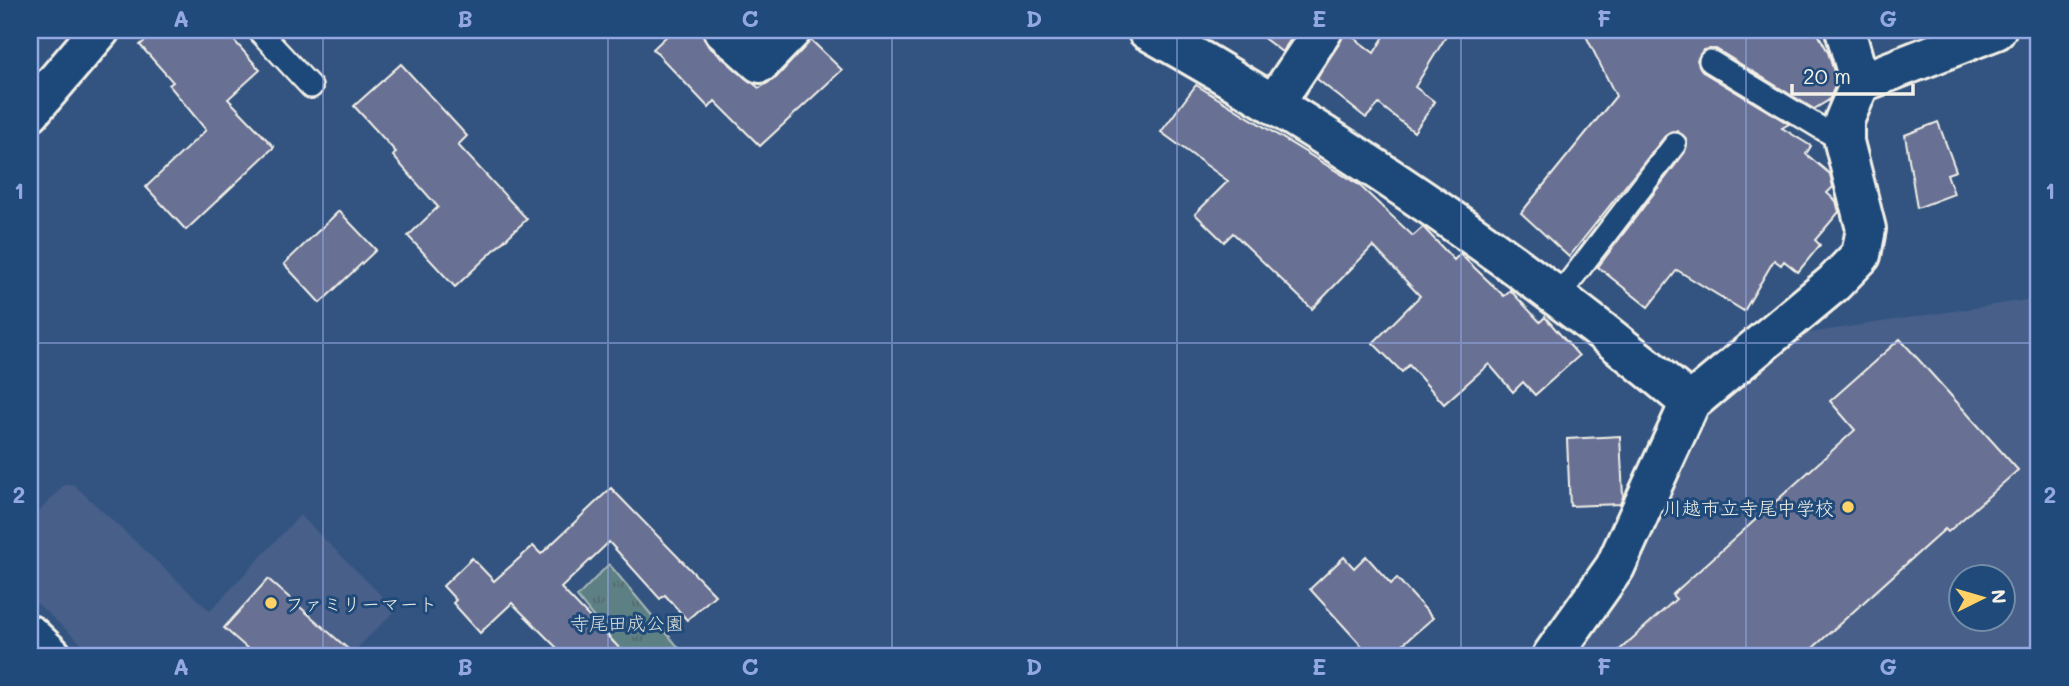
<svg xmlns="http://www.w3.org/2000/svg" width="2069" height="686" viewBox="0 0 2069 686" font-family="Mali,'Klee One',sans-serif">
	<defs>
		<pattern id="park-tufts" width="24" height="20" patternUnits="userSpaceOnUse" patternTransform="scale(1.75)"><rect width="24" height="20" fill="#5d8085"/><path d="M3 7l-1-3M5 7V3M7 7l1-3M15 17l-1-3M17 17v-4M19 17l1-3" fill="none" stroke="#546769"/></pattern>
	</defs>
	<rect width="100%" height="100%" fill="#335481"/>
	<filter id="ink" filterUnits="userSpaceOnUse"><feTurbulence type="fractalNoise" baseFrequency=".0143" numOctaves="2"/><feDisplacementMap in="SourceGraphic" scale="14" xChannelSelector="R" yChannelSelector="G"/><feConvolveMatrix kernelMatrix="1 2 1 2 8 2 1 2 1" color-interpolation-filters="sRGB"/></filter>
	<g filter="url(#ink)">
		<g fill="#475f89" fill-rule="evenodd">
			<path d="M2039,298v358h-470l132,-233 107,-90zM1960,578h42v42h-42z"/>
			<path d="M73,484l137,127 90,-96 96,95 -47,46h-254l-65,-59v-76l34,-36z"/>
		</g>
		<path fill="url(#park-tufts)" stroke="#a8b8b6" stroke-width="2" d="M609,564l70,84 -8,8h-46l-48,-59z"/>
		<g fill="#676f94" stroke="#f4f1e8" stroke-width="2">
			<path d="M158,30h67l35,40 -32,29 46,48 -88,83 -40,-43 60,-57 -37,-45 4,-3 -33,-37z"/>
			<path d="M673,30h29l6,16 51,42 17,-10 35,-38 31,30 -82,76 -45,-45 -6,7 -56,-59z"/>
			<path d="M1253,30h44l-15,22z"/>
			<path d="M1388,30h62l-35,57 20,15 -21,30 -35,-28 -13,14 -49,-39 28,-48 29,22z"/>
			<path d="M1583,30h233l12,22 9,30 -8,18 -15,9 -98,-60 -13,1 -6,10 6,12 86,52 -7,4 29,18 -5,8 24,20 3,13 -6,6 9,8 3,11 -24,28 5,5 -22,27 -14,-11 -3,4 -7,-5 -30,51 -67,-41 -29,37 -50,-40 87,-115 2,-12 -10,-9 -12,5 -96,121 -48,-44 95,-117z"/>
			<path d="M401,64l66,72 -9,9 69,74 -72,68 -47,-51 30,-29 -45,-51 3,-4 -42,-46z"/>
			<path d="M1196,85l163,100 54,51 10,-9 31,33 6,-6 44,42 6,-6 30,32 5,-5 34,39 -44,39 -12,-13 -10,10 -24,-28 -45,40 -35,-39 -7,7 -29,-29 47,-47 -47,-50 -61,63 -79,-76 -9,9 -29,-28 33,-33 -67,-49z"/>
			<path d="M1938,122l18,49 -9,3 7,20 -37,14 -12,-73z"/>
			<path d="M339,211l37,39 -56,53 -36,-39z"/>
			<path d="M1900,339l118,131 -70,62 -3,-3 -141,127h-191l63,-57 -4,-4 183,-165 -25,-29z"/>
			<path d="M1620,436l3,61 -3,7 -50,2 -3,-67z"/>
			<path d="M611,488l104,107 -28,25 -22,-25 -5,4 -51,-57 -48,46 66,68h-62l-53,-53 -32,30 -27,-30 3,-3 -13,-14 29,-28 22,23 39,-35 8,8z"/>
			<path d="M1366,556l25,28 6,-6 36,40 -44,38h-18l-61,-67 34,-32 10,11z"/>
			<path d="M268,579l88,77h-100l-32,-28z"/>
		</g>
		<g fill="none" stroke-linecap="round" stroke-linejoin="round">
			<defs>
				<g id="service">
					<path d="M258,30l53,57"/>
					<path d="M1710,61l134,81"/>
					<path d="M1557,298l118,-154"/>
				</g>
				<g id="minor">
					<path d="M723,30l37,33 32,-33"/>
					<path d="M1147,30c191,107 376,232 543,373"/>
					<path d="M1845,30l15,53"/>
					<path d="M1274,104l49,-74"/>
					<path d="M30,112l70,-82"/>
					<path d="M1552,656l63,-89 75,-164 144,-120 27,-28 5,-26 -22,-87v-21l16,-38 136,-53"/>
				</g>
				<path id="tertiary" d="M30,635l22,21"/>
			</defs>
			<use href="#service" stroke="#f4f1e8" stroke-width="26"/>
			<use href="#minor" stroke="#f4f1e8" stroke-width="44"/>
			<use href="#tertiary" stroke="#f4f1e8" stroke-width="44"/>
			<use href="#service" stroke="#1f4a7a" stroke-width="21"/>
			<use href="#minor" stroke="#1f4a7a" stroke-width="38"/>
			<use href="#tertiary" stroke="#1f4a7a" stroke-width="38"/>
		</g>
	</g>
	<path fill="none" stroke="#93a8e1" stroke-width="2" stroke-opacity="0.55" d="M323,30v626M608,30v626M892,30v626M1177,30v626M1461,30v626M1746,30v626M30,343h2009"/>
	<g fill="#ffd166" stroke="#1f4a7a" stroke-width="2.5">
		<circle cx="1848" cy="507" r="7"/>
		<circle cx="271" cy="603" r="7"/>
	</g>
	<g text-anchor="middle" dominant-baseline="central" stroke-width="6" stroke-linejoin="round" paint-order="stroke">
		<g font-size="19" fill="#f4f1e8" stroke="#1f4a7a" text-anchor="end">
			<text x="1834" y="507">川越市立寺尾中学校</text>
			<text x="285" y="603" text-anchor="start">ファミリーマート</text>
		</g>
		<g font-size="19" fill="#dde0d9" stroke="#1f4a7a">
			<text x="627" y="622">寺尾田成公園</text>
		</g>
	</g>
	<rect width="2069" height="686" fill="none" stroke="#1f4a7a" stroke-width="77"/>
	<g transform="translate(1982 598) rotate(85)"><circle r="33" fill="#1f4a7a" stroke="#748da6" stroke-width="2"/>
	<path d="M0-5L12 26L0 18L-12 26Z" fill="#ffd166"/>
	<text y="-10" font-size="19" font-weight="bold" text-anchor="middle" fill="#f4f1e8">N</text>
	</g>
	<path d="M1792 84v10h121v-10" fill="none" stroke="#f4f1e8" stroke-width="3.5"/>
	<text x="1803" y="84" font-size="21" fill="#f4f1e8" stroke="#1f4a7a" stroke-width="5" paint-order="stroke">20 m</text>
	<rect x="38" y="38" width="1992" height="610" fill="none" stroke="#93a8e1" stroke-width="2.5"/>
	<g font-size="23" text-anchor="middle" font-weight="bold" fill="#93a8e1">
		<text x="181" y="27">A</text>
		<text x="465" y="27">B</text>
		<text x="750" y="27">C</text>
		<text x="1034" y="27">D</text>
		<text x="1319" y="27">E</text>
		<text x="1604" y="27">F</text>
		<text x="1888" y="27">G</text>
		<text x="19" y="199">1</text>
		<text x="2050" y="199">1</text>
		<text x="19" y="503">2</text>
		<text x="2050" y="503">2</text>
		<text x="181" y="675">A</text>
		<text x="465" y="675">B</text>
		<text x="750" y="675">C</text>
		<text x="1034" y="675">D</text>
		<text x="1319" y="675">E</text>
		<text x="1604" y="675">F</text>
		<text x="1888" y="675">G</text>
	</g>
</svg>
